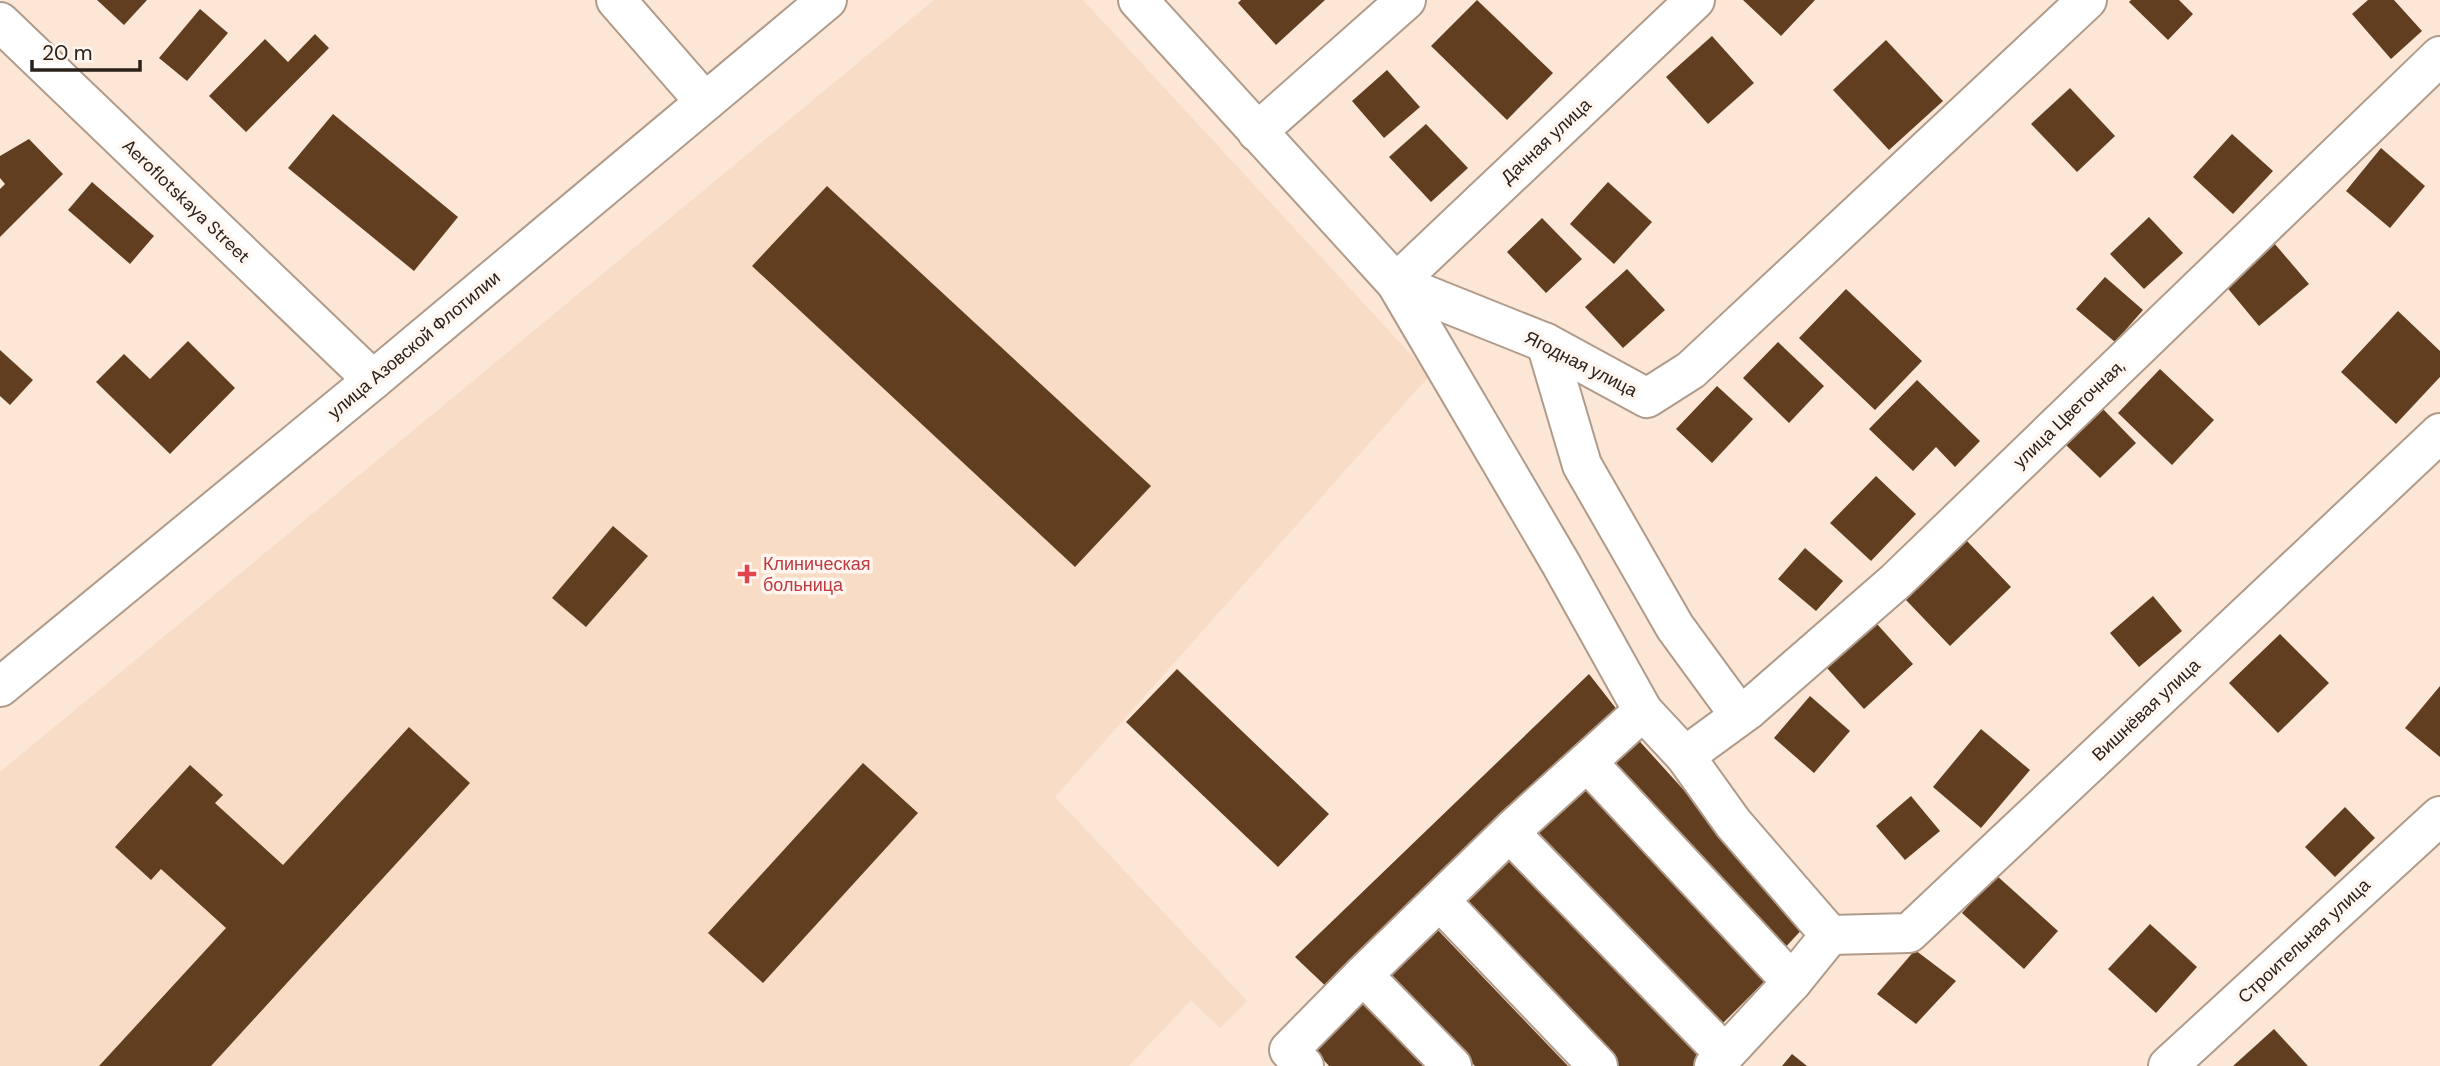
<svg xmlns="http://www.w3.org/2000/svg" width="2440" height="1066" viewBox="0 0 2440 1066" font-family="'DM Sans',sans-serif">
	<rect width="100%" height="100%" fill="#fce6d5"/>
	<path fill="#f8dcc5" d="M934,0h149l347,375 -375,422 192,204 -27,27 -29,-28 -62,66h-1129v-294z"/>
	<g fill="#613e1f">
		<path d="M97,0h50l-23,25z"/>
		<path d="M1241,0h84l-49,45 -38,-42z"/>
		<path d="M1477,0l76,73 -46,47 -76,-74z"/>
		<path d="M1743,0h72l-34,36z"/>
		<path d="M2131,0h48l14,14 -25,26 -39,-38z"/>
		<path d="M2368,0h26l28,31 -31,28 -39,-45z"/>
		<path d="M200,9l28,24 -41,48 -28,-23z"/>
		<path d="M315,34l14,14 -83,84 -37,-36 56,-57 23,23z"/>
		<path d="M1712,36l42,47 -46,41 -42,-47z"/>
		<path d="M1886,40l57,61 -54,49 -56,-60z"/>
		<path d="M1387,70l33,37 -36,31 -32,-37z"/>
		<path d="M2070,88l45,48 -38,36 -46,-48z"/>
		<path d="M333,114l125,103 -44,54 -126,-103z"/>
		<path d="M1426,124l42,44 -37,34 -42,-45z"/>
		<path d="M2232,134l41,37 -40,43 -40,-37z"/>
		<path d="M29,139l34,35 -63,63v-48l5,-5 -5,-6v-22z"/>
		<path d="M2381,148l44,38 -35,42 -44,-37z"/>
		<path d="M92,182l62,54 -24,28 -62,-54z"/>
		<path d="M1608,182l44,40 -38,42 -44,-40z"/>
		<path d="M827,186l324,300 -76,81 -323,-301z"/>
		<path d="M2149,217l34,36 -39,36 -34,-35z"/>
		<path d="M1542,218l40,41 -36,34 -39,-41z"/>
		<path d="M2274,243l35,41 -50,42 -34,-41z"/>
		<path d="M1627,269l38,41 -42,38 -38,-41z"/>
		<path d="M2105,277l38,33 -28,32 -39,-33z"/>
		<path d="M1846,289l76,72 -47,49 -76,-72z"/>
		<path d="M2398,311l42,40v26l-44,47 -55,-52z"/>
		<path d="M188,341l47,47 -65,66 -74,-72 28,-28 26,25z"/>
		<path d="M1778,342l46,44 -35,37 -46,-45z"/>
		<path d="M0,350l33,30 -23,25 -10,-9z"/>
		<path d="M2160,369l54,51 -42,45 -54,-52z"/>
		<path d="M1917,380l63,61 -25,26 -19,-20 -23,24 -44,-42z"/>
		<path d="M1717,386l36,33 -41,44 -36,-34z"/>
		<path d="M2103,409l33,34 -36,35 -34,-33z"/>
		<path d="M1876,476l40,38 -45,47 -41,-38z"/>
		<path d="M613,526l35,30 -62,71 -34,-29z"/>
		<path d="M1967,541l44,46 -61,59 -44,-46z"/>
		<path d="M1805,548l38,33 -27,30 -38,-32z"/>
		<path d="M2153,596l29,35 -43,36 -29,-34z"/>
		<path d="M1877,624l36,40 -49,45 -37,-41z"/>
		<path d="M2280,634l49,49 -51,50 -49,-50z"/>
		<path d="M1177,669l152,145 -51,53 -152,-145z"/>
		<path d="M1589,674l29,37 -50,42 -235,240 -38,-36z"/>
		<path d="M2440,686v71l-35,-29z"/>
		<path d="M1810,696l40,35 -36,42 -40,-35z"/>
		<path d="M409,727l61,56 -259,283h-112l127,-138 -65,-59 -10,11 -36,-33 75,-82 33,30 -8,8 68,62z"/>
		<path d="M1981,729l49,41 -49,58 -48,-41z"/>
		<path d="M1633,734l173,191 -24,26 -174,-187z"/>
		<path d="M863,763l55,50 -155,170 -55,-50z"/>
		<path d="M1585,782l185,194 -54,54 -186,-191z"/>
		<path d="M1911,796l29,35 -35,29 -29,-34z"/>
		<path d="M2345,807l30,31 -40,39 -30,-30z"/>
		<path d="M1509,855l201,211h-98l-153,-159z"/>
		<path d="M1996,875l62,56 -34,38 -62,-56z"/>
		<path d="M2150,924l47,43 -41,46 -48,-44z"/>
		<path d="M1435,927l133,139h-93l-90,-90z"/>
		<path d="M1915,950l41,31 -40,43 -39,-30z"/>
		<path d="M1355,993l70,73h-96l-23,-26z"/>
		<path d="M2274,1029l34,37h-75z"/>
		<path d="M1792,1054l15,12h-25z"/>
	</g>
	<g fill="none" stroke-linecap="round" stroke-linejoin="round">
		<defs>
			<g id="minor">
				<path d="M616,0l89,102"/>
				<path d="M1138,0l258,283 150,60 101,55 44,-28 396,-370"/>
				<path d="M1695,0l-299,283 165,281 82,147 42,45 48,67 97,112"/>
				<path d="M0,22l373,358"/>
				<path d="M1257,132l149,-132"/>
				<path d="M1546,343l36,122 93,162 57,78 16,5"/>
				<path d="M0,687l373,-307 454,-380"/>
				<path d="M1685,756l63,-46 148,-129 544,-525"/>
				<path d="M1587,762l205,220"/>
				<path d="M1510,833l215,221"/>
				<path d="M1440,901l158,165"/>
				<path d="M1830,935l79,-2 531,-500"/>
				<path d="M1363,975l150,-146 130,-118"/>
				<path d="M1304,1066l-15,-16 74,-75 89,91"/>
				<path d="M1714,1066l78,-84 38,-47"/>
				<path d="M2168,1066l272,-250"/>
			</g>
		</defs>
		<use href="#minor" stroke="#b09b8b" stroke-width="42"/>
		<use href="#minor" stroke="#fff" stroke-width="38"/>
	</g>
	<path fill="#e0444e" stroke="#fff6ef" stroke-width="2.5" d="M743.5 563.5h7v7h7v7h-7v7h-7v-7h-7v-7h7z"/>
	<g text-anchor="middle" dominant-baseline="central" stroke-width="7" stroke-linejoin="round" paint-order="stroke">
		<g font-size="18" fill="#29211a" stroke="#fff6ef">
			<text transform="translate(1546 141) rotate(-43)">Дачная улица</text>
			<text transform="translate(186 201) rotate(44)">Aeroflotskaya Street</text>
			<text transform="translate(414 345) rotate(-40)">улица Азовской Флотилии</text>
			<text transform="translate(1581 364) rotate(27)">Ягодная улица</text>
			<text transform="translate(2069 414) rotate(-44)">улица Цветочная,</text>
			<text transform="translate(2146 710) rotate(-43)">Вишнёвая улица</text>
			<text transform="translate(2304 941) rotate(-43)">Строительная улица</text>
		</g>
		<g font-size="18" fill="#be3a42" stroke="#fff6ef" text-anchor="start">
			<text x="763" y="564">Клиническая<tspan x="763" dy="21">больница</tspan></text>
		</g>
	</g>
	<path d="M32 60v10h108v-10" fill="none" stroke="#29211a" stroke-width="3.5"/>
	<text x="42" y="60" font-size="21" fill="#29211a" stroke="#fff6ef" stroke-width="5" paint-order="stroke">20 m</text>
</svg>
